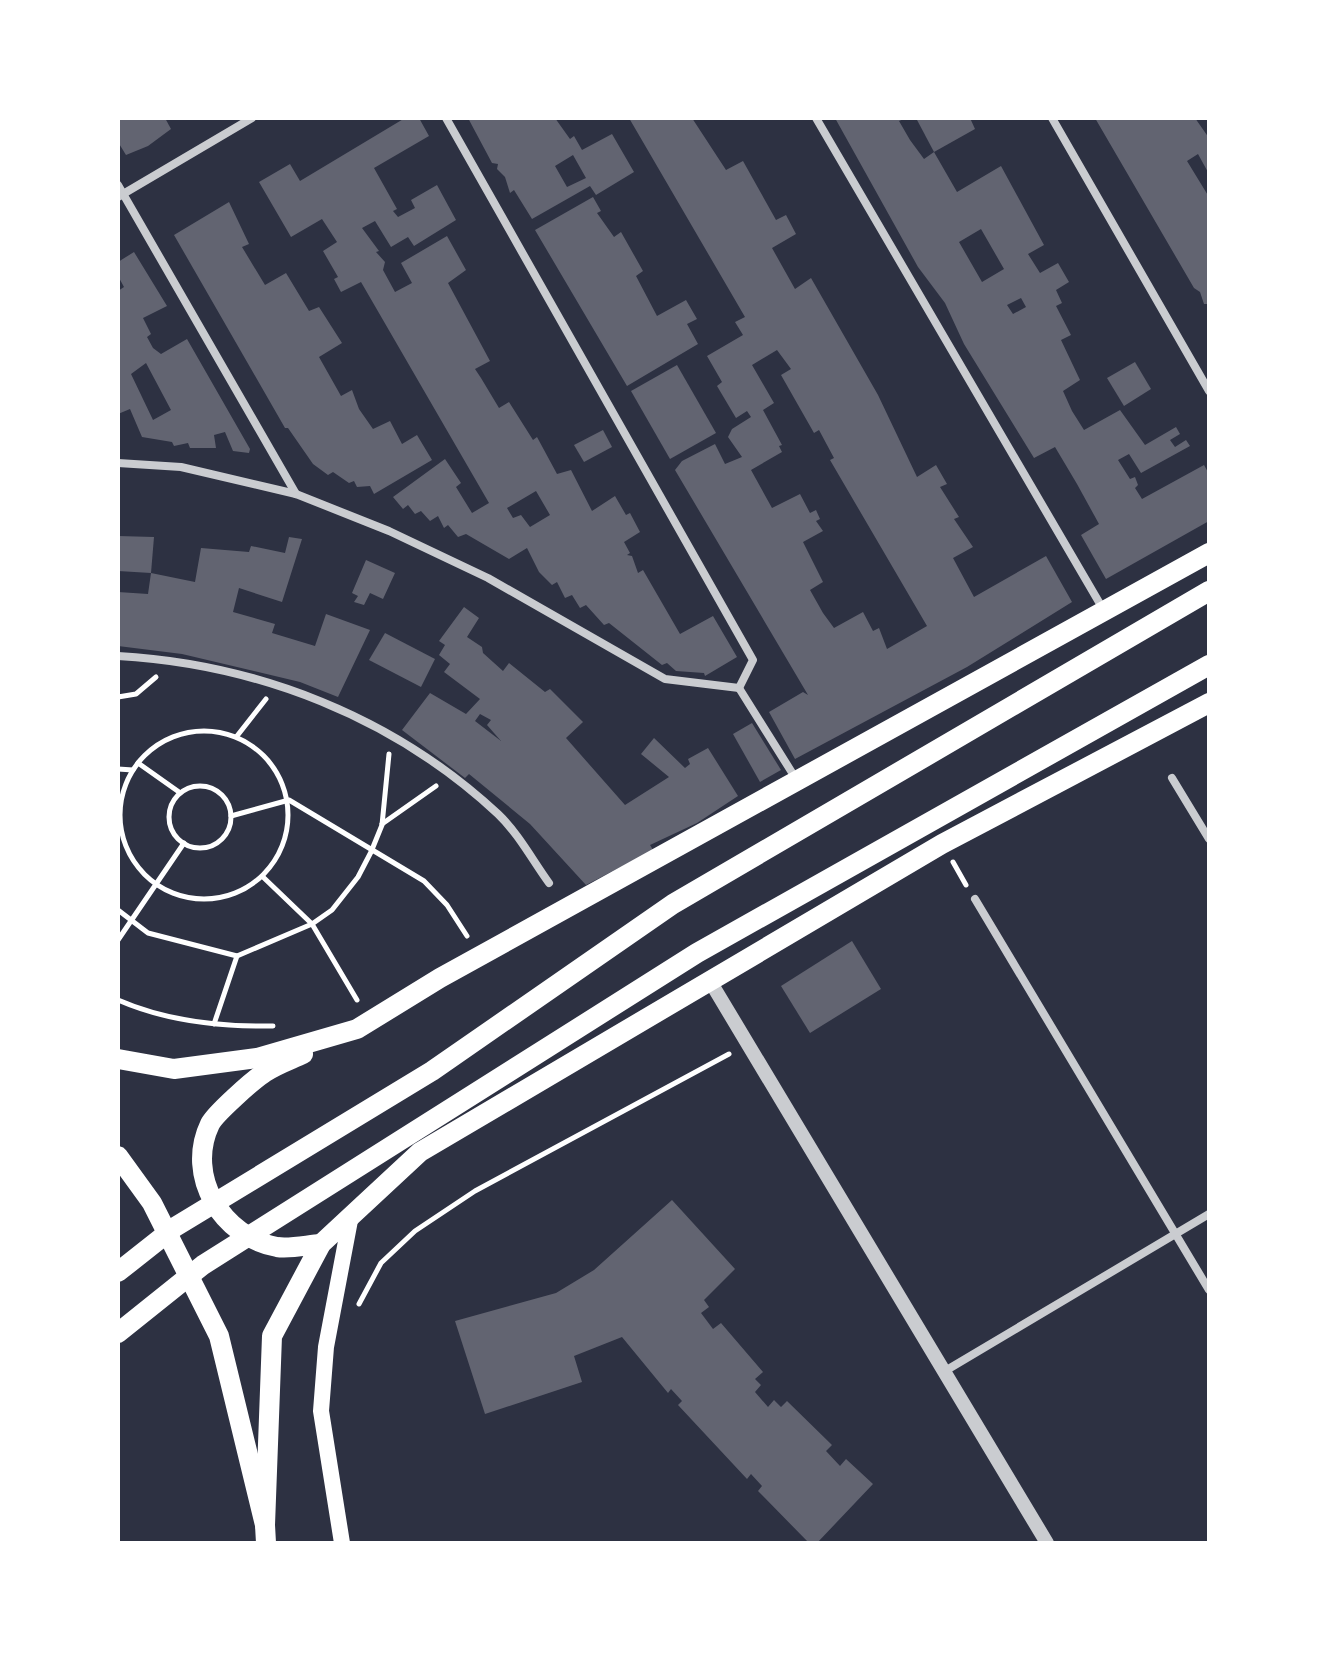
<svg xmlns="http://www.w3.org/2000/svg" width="1327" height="1661" viewBox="0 0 1327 1661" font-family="'PT Sans',sans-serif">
	<rect width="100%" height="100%" fill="#2d3142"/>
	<g fill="#626471" fill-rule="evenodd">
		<path d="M118,118h47l6,11 -23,17 -22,9 -8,-13z"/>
		<path d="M405,118h14l10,18 -55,32 23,41 -4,2 5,6 17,-9 -4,-8 26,-15 19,35 -42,26 -6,-9 -17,10 -16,-26 -13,7 17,23 -3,1 9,10 -2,8 12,22 17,-9 -11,-20 46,-27 19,34 -18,13 42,78 -15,8 6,9 18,30 10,-6 24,38 4,-3 20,37 14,-4 21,41 23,-15 11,19 4,-2 10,19 -16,10 6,11 -3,2 5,1 6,17 5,-3 37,64 33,-18 24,41 -32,19 -1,-3 -28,-2 -9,-8 -5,2 -53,-42 -5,2 -18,-20 -6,3 -8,-13 -7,3 -8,-16 -5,3 -13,-13 -12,-24 -18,11 -43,-25 -8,3 -10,-12 -4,3 -6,-12 -8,5 -9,-10 -6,3 -7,-9 -5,4 -10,-12 52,-38 16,24 -5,4 16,26 17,-10 -128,-221 -20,10 -7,-13 4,-2 -15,-26 14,-9 -15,-23 -31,18 -32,-55 31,-18 10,17zM536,491l14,24 -20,12 -9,-12 -8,3 -6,-10z"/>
		<path d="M468,118h87l15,21 4,-3 8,14 30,-16 22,38 -38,23 -6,-9 -58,33 -18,-29 -4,3 -5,-16 -8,-8 1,-5 -6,-1zM573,155l13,23 -19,9 -12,-21z"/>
		<path d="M629,118h63l34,52 17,-9 33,59 10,-5 10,19 -24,14 23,41 16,-11 67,117 39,82 19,-12 11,19 -7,3 19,30 -5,2 19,28 -20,11 21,39 72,-41 26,46 -105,65 -172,92 -26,-47 34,-20 5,3 -133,-225 7,-9 33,-17 10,20 17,-7 -14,-20 4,-8 19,-12 -4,-6 -11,7 -19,-32 5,-4 -15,-26 36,-21 -8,-13 10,-5zM777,350l14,19 -10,6 33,58 5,-3 15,28 -4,2 97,166 -40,23 -8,-21 -6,3 -10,-19 -29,16 -11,-15 -13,-23 13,-8 -20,-40 20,-11 -7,-10 4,-2 -4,-9 -6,3 -10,-19 -28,14 -21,-38 31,-18 -3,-6 3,-1 -19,-35 11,-7 -22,-38z"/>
		<path d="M835,118h71l-7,3 11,19 14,19 10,-7 23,40 44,-26 43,79 -16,9 12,19 18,-10 11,19 -13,8 6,13 -6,3 15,29 -10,5 19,40 -17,11 9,20 12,19 36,-20 25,35 31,-18 4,7 -10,6 5,7 11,-7 4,6 -49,27 -12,-19 -11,6 12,19 5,-2 3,8 -3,3 7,11 62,-34 5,9v47l-103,58 -25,-44 18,-11 -22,-40 -22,-37 -21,11 -70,-114 -19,-41 -27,-36zM981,229l23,40 -22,13 -23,-40zM1021,298l5,9 -13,7 -6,-9z"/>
		<path d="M916,118h54l5,11 -41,23z"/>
		<path d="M1095,118h100l14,20v36l-11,-20 -11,7 22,36v107h-5l-4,-12 -6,-4z"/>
		<path d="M593,197l8,14 -4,2 17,24 7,-5 22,39 -7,5 21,40 29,-16 11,19 -10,5 11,20 -71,42 -92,-156z"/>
		<path d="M229,202l20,42 -7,3 23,38 21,-12 23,38 10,-4 23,36 -23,14 22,39 11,-6 7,19 14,20 17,-8 12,23 15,-9 15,25 -58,34 -4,-8 -13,1 -3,-6 -5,2 -16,-11 -5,3 -15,-11 -25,-36h-3l-111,-193z"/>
		<path d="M134,252l33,54 -24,12 8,16 -4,3 6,11 8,6 26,-15 63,110 -1,4 -16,-2 -8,-19 -11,3 2,13h-26l-2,-5 -14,3 -2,-4 -30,-5 -12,-28 -12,5v-123l6,-4 -6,-11v-14zM146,363l25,47 -18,10 -22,-46z"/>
		<path d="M1135,362l16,27 -27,17 -17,-28z"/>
		<path d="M677,365l39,68 -46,26 -39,-68z"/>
		<path d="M603,430l9,17 -28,15 -10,-17z"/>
		<path d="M118,536l36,1 -3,36 -33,-2z"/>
		<path d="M289,537l13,2 -20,63 -43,-14 -6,24 42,12 -3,9 43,13 11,-32 44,16 -32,67 -38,-15 -118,-28 -64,-8v-54l30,2 3,-21 44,9 6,-34 48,4 2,-6 34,7z"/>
		<path d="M366,560l29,13 -12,26 -13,-6 -6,12 -10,-3 4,-6 -6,-3z"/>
		<path d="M464,607l15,11 -12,19 15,10 1,6 20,18 6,-8 36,29 5,-3 33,33 -17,16 59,67 44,-28 -28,-23 13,-16 31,30 5,-4 -2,-5 20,-11 30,48 -41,27 -47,22 3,5 -67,35 -56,-61 -61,-50 -4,4 -63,-48 28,-37 36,21 14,-15 -36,-27 6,-8 -11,-9 6,-10 -6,-4zM480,714l11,6 -4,5 14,16 -26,-20z"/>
		<path d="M385,633l50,26 -14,28 -52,-27z"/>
		<path d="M752,723l29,47 -21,12 -27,-48z"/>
		<path d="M852,941l29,48 -71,44 -29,-47z"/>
		<path d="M672,1200l63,69 -31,31 5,7 -8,6 12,16 8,-6 42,49 -8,7 6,6 -6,7 13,15 6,-7 7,7 6,-6 45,44 -6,6 14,15 6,-7 27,25 -56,59h-8l-51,-52 4,-5 -11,-12 -4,5 -69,-74 4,-4 -11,-12 -3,4 -46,-56 -48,19 8,26 -97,32 -30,-93 101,-28 38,-23z"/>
	</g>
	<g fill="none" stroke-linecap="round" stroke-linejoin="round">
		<g stroke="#fff" stroke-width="5">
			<path d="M118,697l18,-3 20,-17"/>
			<circle cx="204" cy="815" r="84"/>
			<path d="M237,736l29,-37"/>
			<path d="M138,763l41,29"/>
			<path d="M118,769l15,1"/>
			<circle cx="200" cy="817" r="31"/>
			<path d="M231,816l58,-16 135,81 23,24 20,31"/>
			<path d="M382,824l54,-38"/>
			<path d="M953,862l13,23"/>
			<path d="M263,877l49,47 45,76"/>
			<path d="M118,910l30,23 89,23 75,-32 20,-14 26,-33 13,-25 11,-27 7,-71"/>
			<path d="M118,940l66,-97"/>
			<path d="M118,1000c48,21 103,27 155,26"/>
			<path d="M214,1024l23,-68"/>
			<path d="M359,1304l22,-41 34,-32 60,-40 254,-137"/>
		</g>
		<g stroke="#caccd0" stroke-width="8">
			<path d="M446,118l307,542 -14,28"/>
			<path d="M816,118l287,491"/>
			<path d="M1052,118l157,273"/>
			<path d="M118,185l178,309"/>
			<path d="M118,197l134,-79"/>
			<path d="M118,463l63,4 115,27 93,37 99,47 177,101 74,9"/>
			<path d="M118,656c140,8 276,61 380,158 20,19 35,47 51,69"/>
			<path d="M739,688l57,91"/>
			<path d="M1172,778l37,61"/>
			<path d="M975,899l234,391"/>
			<path d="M945,1371l264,-157"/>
		</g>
		<path stroke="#caccd0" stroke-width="14" d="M710,981l337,562"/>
		<path stroke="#fff" stroke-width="16" d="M342,1543l-21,-132 5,-64 25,-132"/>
		<g stroke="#fff" stroke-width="20">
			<path d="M303,1054c-13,6 -28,11 -39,19 -11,7 -49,41 -54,51 -25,52 12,113 67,123 13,2 30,-2 44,-3"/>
			<path d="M118,1059l56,10 83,-11 100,-29 83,-51 769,-425"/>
			<path d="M118,1156l34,47 67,133 46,189 1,18"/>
			<path d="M118,1272l57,-45 257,-156 241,-167 536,-313"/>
			<path d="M118,1333l85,-68 494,-312 512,-288"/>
			<path d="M265,1525l7,-189 49,-92 99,-92 522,-308 267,-141"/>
		</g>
	</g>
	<rect width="1327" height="1661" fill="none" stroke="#ffffff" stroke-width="240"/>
</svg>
